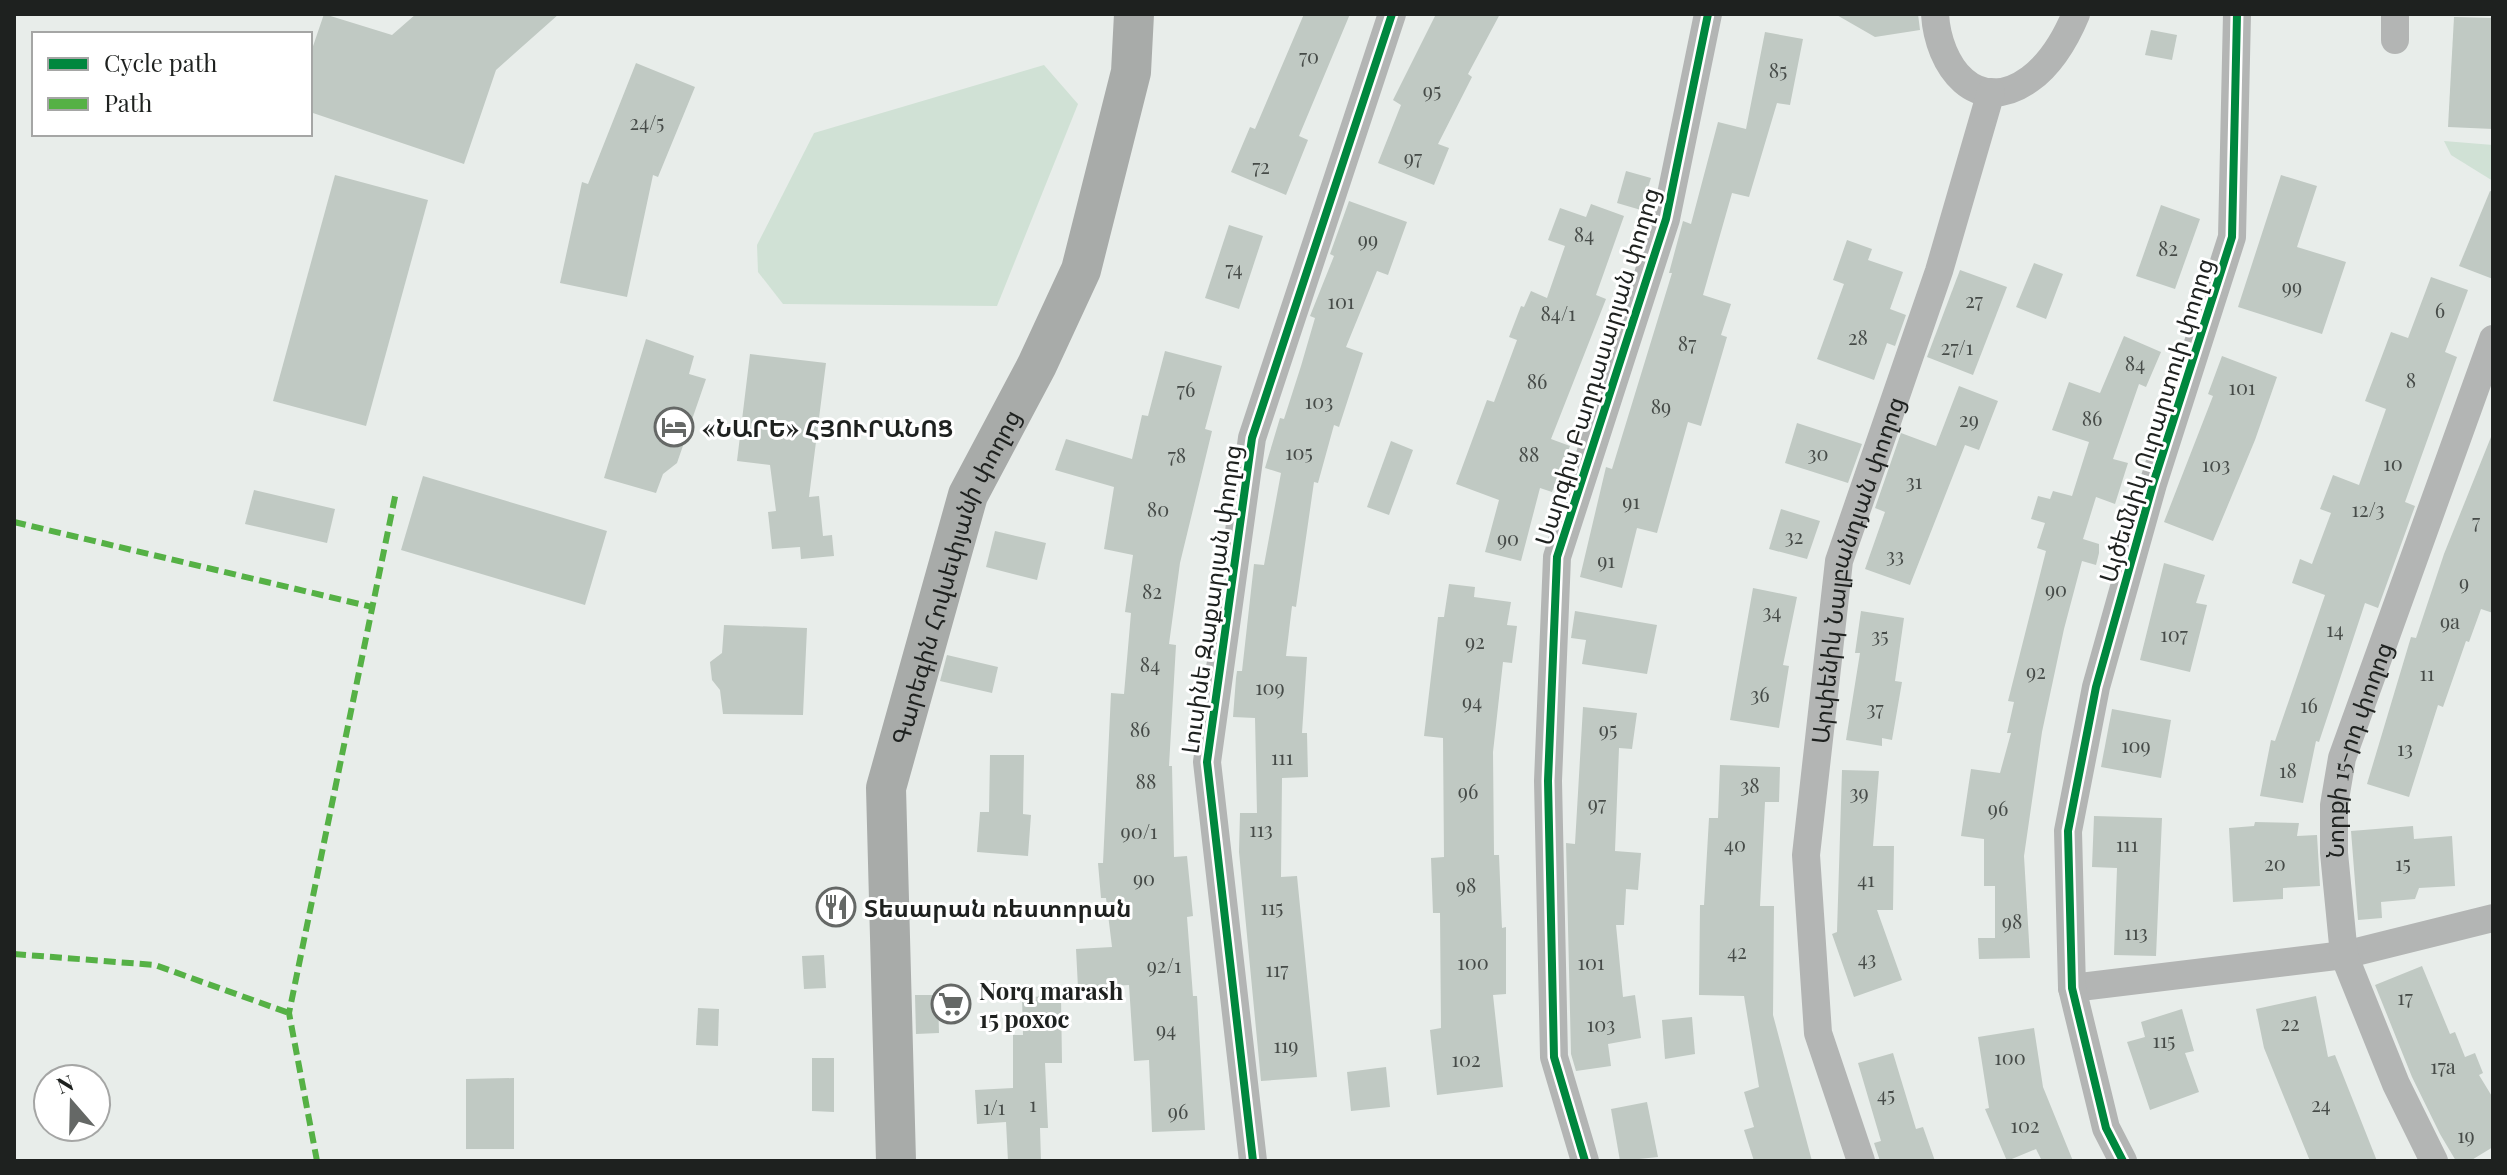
<svg xmlns="http://www.w3.org/2000/svg" width="2507" height="1175" viewBox="0 0 2507 1175" font-family="'Playfair Display','Noto Sans Armenian',serif">
	<rect width="100%" height="100%" fill="#e8edea"/>
	<g fill="#d0e1d5">
		<path d="M1044,65l34,39 -81,202 -214,-2 -25,-32 -1,-27 57,-112z"/>
		<path d="M2444,141l49,4v36l-42,-26z"/>
	</g>
	<g fill="#c0c9c3">
		<path d="M324,14l68,21 24,-21h143l-63,56 -32,94 -154,-52v-57z"/>
		<path d="M1304,14h46l-51,122 9,4 -22,55 -55,-23 19,-45 5,2z"/>
		<path d="M1436,14h64l-32,60 4,3 -34,67 11,4 -15,37 -56,-22 23,-58 -8,-5z"/>
		<path d="M1835,14h83l2,16 -45,7z"/>
		<path d="M2454,17l39,1v111l-45,-2z"/>
		<path d="M2151,30l26,5 -5,25 -27,-5z"/>
		<path d="M1765,32l38,7 -13,66 -13,-2 -28,94 -17,-4 -29,102 28,9 -10,31 6,2 -26,89 -13,-4 -31,111 -20,-5 -15,60 -42,-11 26,-110 6,2 60,-196h-3l14,-52 8,3 27,-102 28,7z"/>
		<path d="M636,63l59,24 -37,90 -5,-2 -26,122 -67,-14 22,-101 6,2z"/>
		<path d="M1626,171l25,7 -10,32 -24,-7z"/>
		<path d="M335,175l93,25 -62,226 -93,-25z"/>
		<path d="M2281,175l36,11 -20,61 49,15 -24,72 -84,-27z"/>
		<path d="M2490,191l3,1v87l-34,-13z"/>
		<path d="M1349,201l58,21 -19,53 -11,-4 -31,76 17,6 -24,74 -5,-2 -16,58 -4,-1 -18,125 -4,-1 -6,50 21,1 -5,76h5l1,44 -26,1 -1,99 16,-1 20,201 -56,4 -22,-229 1,-39h17l-2,-95 -22,-1 3,-39 1,-7h5l12,-107 10,1 17,-92 -16,-5 15,-50 4,1 17,-53 14,-48 -5,-2 24,-60 -4,-2z"/>
		<path d="M1591,204l33,12 -28,79 10,4 -55,140 19,7 -18,46 -12,-4 -19,73 -36,-9 14,-52 -43,-16 31,-84 7,2 23,-62 -8,-3 12,-31 3,1 7,-16 16,7 18,-52 -17,-6 12,-32 26,9z"/>
		<path d="M2161,205l39,14 -25,70 -39,-13z"/>
		<path d="M1229,225l34,11 -24,73 -34,-11z"/>
		<path d="M1847,240l25,9 -4,11 35,12 -13,37 16,6 -11,31 -8,-3 -13,37 -57,-21 27,-75 -11,-4z"/>
		<path d="M2034,263l29,11 -17,45 -30,-12z"/>
		<path d="M1960,270l47,17 -34,88 -46,-18z"/>
		<path d="M2431,277l37,13 -23,62 12,5 -52,145 10,4 -37,102 -13,-5 -46,139 -3,-1 -13,62 -43,-7 11,-56 4,1 50,-146 -33,-12 8,-24 12,5 19,-51 -11,-4 13,-34 26,10 27,-76 -21,-8 26,-69 17,6z"/>
		<path d="M2124,336l37,16 -15,35 -7,-3 -26,75 15,4 -13,41 -19,-7 -13,42 16,5v9l-3,12 -14,-4 -18,68 -22,103 -18,124 6,102 -51,1 -1,-21h17v-52h-11v-47l-23,-3 10,-67 29,4 11,-40h-4l7,-31 -6,-1 38,-150 -9,-3 8,-25 -14,-4 7,-23 12,3 3,-8 19,5 17,-54 -37,-12 17,-48 31,11z"/>
		<path d="M646,339l48,17 -5,18 17,5 -29,84 -14,11 -7,19 -52,-15z"/>
		<path d="M1165,351l57,15 -17,63 7,2 -32,132 -11,81 7,1 -7,121h3l2,91 13,-1 6,60 -6,1 6,79h4l8,134 -53,2 -3,-72 -15,1 -5,-76 -51,3 -2,-39 36,-2 -6,-49h-5l-3,-35h5l8,-170 13,1 7,-81 -6,-1 8,-57 -29,-6 10,-62 -59,-17 11,-31 66,20 10,-44 6,1z"/>
		<path d="M750,354l76,9 -17,134 10,-1 4,40 9,-1 2,21 -33,3 -1,-12 -28,2 -4,-37 8,-1 -6,-46 -33,-4z"/>
		<path d="M2222,356l55,21 -22,63 -42,101 -49,-19 49,-126 -5,-2z"/>
		<path d="M1959,386l39,15 -19,49 -14,-5 -55,140 -45,-16 20,-57 -10,-4 26,-75 35,13z"/>
		<path d="M1797,423l65,21 -14,39 -63,-20z"/>
		<path d="M2491,437l2,176 -12,-4 -12,33 -3,-1 -23,66 -5,-2 -29,92 -42,-13 44,-147 5,1 28,-84z"/>
		<path d="M1391,441l22,9 -24,65 -22,-8z"/>
		<path d="M423,476l184,55 -22,74 -184,-55z"/>
		<path d="M254,490l81,19 -8,34 -82,-19z"/>
		<path d="M1781,509l39,12 -13,38 -38,-10z"/>
		<path d="M995,531l51,12 -9,37 -51,-13z"/>
		<path d="M2164,563l41,12 -9,28 11,2 -17,67 -50,-12z"/>
		<path d="M1449,584l26,3 -1,10 37,5 -4,23 10,1 -5,37 -9,-1 -10,90 1,103h5l3,73 4,-1v67l-13,1 10,92 -66,8 -7,-65 11,-2 -1,-115h-7l-2,-55 13,-1 -1,-119 -19,-2 14,-119h6z"/>
		<path d="M1753,588l44,9 -14,68 6,1 -10,62 -49,-8z"/>
		<path d="M1575,611l82,14 -10,49 -65,-10 4,-24 -15,-2z"/>
		<path d="M1861,611l43,7 -9,63 7,1 -10,58 -10,-2v8l-36,-6 14,-87h-5z"/>
		<path d="M724,625l83,3 -4,87 -80,-1 -3,-24 -8,-10 -2,-18 12,-9z"/>
		<path d="M947,655l51,12 -6,26 -52,-12z"/>
		<path d="M1583,707l54,6 -5,36 -13,-1 -4,103 26,2 -3,37 -12,-1 -2,36h-8l7,72 12,-2 6,43 -33,6 3,22 -35,5 -5,-17 -5,-211 9,1z"/>
		<path d="M2112,709l59,11 -10,58 -60,-11z"/>
		<path d="M990,755h34l-1,59 8,1 -3,41 -51,-4 3,-40h9z"/>
		<path d="M1720,765l60,2 -1,35h-14l-5,104h14l-1,109 39,146h-58l-10,-31 10,-3 -10,-35 15,-5 -15,-91 -45,-1 1,-90h4l5,-87h9z"/>
		<path d="M1842,770l37,1 -6,75h21l-1,64h-16l25,70 -48,17 -22,-63 5,-2z"/>
		<path d="M2094,816l68,2 -6,138 -42,-1 3,-87 -25,-1z"/>
		<path d="M2255,822l44,1 -2,13 20,-1 3,51 -37,2v11l-50,3 -4,-74 25,-2z"/>
		<path d="M2413,826l1,13 38,-3 3,50 -36,2 -4,11 -34,3 1,16 -24,2 -7,-89z"/>
		<path d="M824,955l2,33 -22,1 -2,-33z"/>
		<path d="M2422,966l28,68 5,-2 10,25 10,-4 8,20 -4,2 14,23v49l-23,14h-14l-16,-27 -28,-57 -37,-92z"/>
		<path d="M915,995h23l1,38 -23,1z"/>
		<path d="M1061,996l1,67h-17l3,65h-8l1,33h-33l-2,-39 -29,2 -2,-34 38,-2v-53h10l-1,-38z"/>
		<path d="M2316,996l12,61 7,-2 42,106h-67l-46,-113 -8,-39z"/>
		<path d="M698,1008l21,1 -1,37 -22,-1z"/>
		<path d="M2182,1009l12,42 -9,2 14,39 -49,18 -23,-68 18,-5 -4,-15z"/>
		<path d="M1692,1017l3,37 -30,5 -3,-39z"/>
		<path d="M2034,1028l9,59 30,74h-31l-6,-12 -29,12 -22,-52 4,-1 -11,-71z"/>
		<path d="M1893,1053l23,76 7,-2 12,34h-55l-6,-18 7,-2 -23,-78z"/>
		<path d="M812,1058h22v54l-22,-1z"/>
		<path d="M1386,1067l4,40 -39,4 -4,-39z"/>
		<path d="M514,1078v71h-48v-70z"/>
		<path d="M1647,1102l11,55 -38,4 -9,-52z"/>
	</g>
	<g fill="none" stroke-linecap="round" stroke-linejoin="round">
		<g stroke="#b3b5b4" stroke-width="28">
			<path d="M1935,14c3,52 41,104 95,65 22,-16 36,-41 46,-65"/>
			<path d="M2395,14v26"/>
			<path d="M2072,988l272,-33 149,-37"/>
			<path d="M1253,1161l-46,-399 45,-324 140,-424"/>
			<path d="M1585,1161l-31,-104 -6,-276 9,-224 109,-338 42,-205"/>
			<path id="s1" d="M1861,1161l-43,-128 -12,-178 33,-294 100,-290 52,-179"/>
			<path d="M2123,1161l-17,-33 -34,-140 -4,-157 28,-144 57,-203 79,-247 5,-223"/>
			<path id="s2" d="M2434,1161l-38,-77 -52,-129 -10,-102v-48l8,-47 151,-419"/>
		</g>
		<path stroke="#a8aba9" stroke-width="40" id="s3" d="M896,1161l-10,-373 82,-293 69,-130 44,-95 50,-198 3,-58"/>
		<g stroke="#55b145" stroke-width="6" stroke-dasharray="12 6" stroke-linecap="butt">
			<path d="M14,522l358,85"/>
			<path d="M14,954l141,11 134,48"/>
			<path d="M317,1161l-28,-148 107,-521"/>
		</g>
		<defs>
			<g id="cycleway">
				<path d="M1253,1161l-46,-399 45,-324 140,-424"/>
				<path d="M1585,1161l-31,-104 -6,-276 9,-224 109,-338 42,-205"/>
				<path d="M2123,1161l-17,-33 -34,-140 -4,-157 28,-144 57,-203 79,-247 5,-223"/>
			</g>
		</defs>
		<use href="#cycleway" stroke="#fff" stroke-width="13"/>
		<use href="#cycleway" stroke="#00873e" stroke-width="8"/>
	</g>
	<defs>
		<symbol id="hotel-ring" viewBox="-11 -11 22 22"><circle r="9.5" fill="#fff" stroke="#656866" stroke-width="1.5"/><path d="M-6-4.5h1.5V1H6V5H4.5V3h-9V5H-6ZM-4 0a1.8 1.8 0 1 1 3.6 0ZM.5 0V-2.5h3Q6-2.5 6 0Z" fill="#656866"/></symbol>
		<symbol id="restaurant-ring" viewBox="-11 -11 22 22"><circle r="9.5" fill="#fff" stroke="#656866" stroke-width="1.5"/><path d="M-5-6h1v4h1v-4h1v4h1v-4h1v5L-1.5 .5V6h-2V.5L-5-1ZM5-6V6H3V1.5H1.5Q1.5-4 5-6Z" fill="#656866"/></symbol>
		<symbol id="supermarket-ring" viewBox="-11 -11 22 22"><circle r="9.5" fill="#fff" stroke="#656866" stroke-width="1.5"/><path d="M-6-5.5h2.5l.6 2H6L4.5 2H-2.5L-4.4-4H-6ZM-1.5 3.2a1.3 1.3 0 1 0 .1 0ZM3 3.2a1.3 1.3 0 1 0 .1 0Z" fill="#656866"/></symbol>
	</defs>
	<g fill-rule="evenodd">
		<use href="#hotel-ring" x="652" y="405" width="44" height="44"/>
		<use href="#restaurant-ring" x="814" y="885" width="44" height="44"/>
		<use href="#supermarket-ring" x="929" y="982" width="44" height="44"/>
	</g>
	<g text-anchor="middle" dominant-baseline="central" stroke-width="6" stroke-linejoin="round" paint-order="stroke">
		<g font-size="20" fill="#464b48">
			<text x="1309" y="55">70</text>
			<text x="1778" y="69">85</text>
			<text x="1432" y="89">95</text>
			<text x="647" y="121">24/5</text>
			<text x="1413" y="156">97</text>
			<text x="1261" y="165">72</text>
			<text x="1584" y="233">84</text>
			<text x="1368" y="238">99</text>
			<text x="2168" y="247">82</text>
			<text x="1234" y="267">74</text>
			<text x="2292" y="285">99</text>
			<text x="1974" y="299">27</text>
			<text x="1341" y="300">101</text>
			<text x="2440" y="309">6</text>
			<text x="1558" y="312">84/1</text>
			<text x="1858" y="336">28</text>
			<text x="1687" y="342">87</text>
			<text x="1957" y="346">27/1</text>
			<text x="2135" y="362">84</text>
			<text x="2411" y="379">8</text>
			<text x="1537" y="380">86</text>
			<text x="2242" y="386">101</text>
			<text x="1186" y="388">76</text>
			<text x="1319" y="400">103</text>
			<text x="1661" y="405">89</text>
			<text x="2092" y="417">86</text>
			<text x="1969" y="418">29</text>
			<text x="1299" y="451">105</text>
			<text x="1818" y="452">30</text>
			<text x="1529" y="453">88</text>
			<text x="1177" y="454">78</text>
			<text x="2393" y="462">10</text>
			<text x="2216" y="463">103</text>
			<text x="1914" y="480">31</text>
			<text x="1631" y="500">91</text>
			<text x="1158" y="508">80</text>
			<text x="2368" y="508">12/3</text>
			<text x="2476" y="520">7</text>
			<text x="1794" y="535">32</text>
			<text x="1508" y="537">90</text>
			<text x="1895" y="554">33</text>
			<text x="1606" y="559">91</text>
			<text x="2464" y="581">9</text>
			<text x="2056" y="588">90</text>
			<text x="1152" y="590">82</text>
			<text x="1772" y="610">34</text>
			<text x="2450" y="620">9a</text>
			<text x="2335" y="628">14</text>
			<text x="2174" y="633">107</text>
			<text x="1880" y="634">35</text>
			<text x="1475" y="640">92</text>
			<text x="1150" y="663">84</text>
			<text x="2036" y="670">92</text>
			<text x="2427" y="672">11</text>
			<text x="1270" y="686">109</text>
			<text x="1760" y="693">36</text>
			<text x="1472" y="700">94</text>
			<text x="2309" y="704">16</text>
			<text x="1875" y="707">37</text>
			<text x="1140" y="728">86</text>
			<text x="1608" y="728">95</text>
			<text x="2136" y="744">109</text>
			<text x="2405" y="747">13</text>
			<text x="1282" y="756">111</text>
			<text x="2288" y="769">18</text>
			<text x="1146" y="780">88</text>
			<text x="1750" y="784">38</text>
			<text x="1468" y="790">96</text>
			<text x="1859" y="791">39</text>
			<text x="1597" y="802">97</text>
			<text x="1998" y="807">96</text>
			<text x="1261" y="828">113</text>
			<text x="1139" y="830">90/1</text>
			<text x="1735" y="843">40</text>
			<text x="2127" y="843">111</text>
			<text x="2275" y="862">20</text>
			<text x="2403" y="862">15</text>
			<text x="1144" y="877">90</text>
			<text x="1866" y="878">41</text>
			<text x="1466" y="884">98</text>
			<text x="1272" y="906">115</text>
			<text x="2012" y="920">98</text>
			<text x="2136" y="931">113</text>
			<text x="1737" y="950">42</text>
			<text x="1867" y="957">43</text>
			<text x="1473" y="961">100</text>
			<text x="1591" y="961">101</text>
			<text x="1164" y="964">92/1</text>
			<text x="1277" y="968">117</text>
			<text x="2405" y="996">17</text>
			<text x="2290" y="1022">22</text>
			<text x="1601" y="1023">103</text>
			<text x="1166" y="1028">94</text>
			<text x="2164" y="1039">115</text>
			<text x="1286" y="1044">119</text>
			<text x="2010" y="1056">100</text>
			<text x="1466" y="1058">102</text>
			<text x="2443" y="1065">17a</text>
			<text x="1886" y="1093">45</text>
			<text x="1033" y="1103">1</text>
			<text x="2321" y="1103">24</text>
			<text x="994" y="1106">1/1</text>
			<text x="1178" y="1110">96</text>
			<text x="2025" y="1124">102</text>
			<text x="2466" y="1134">19</text>
		</g>
		<g font-size="24" fill="#1e211f" stroke="#fff">
			<text transform="translate(1596 366) rotate(-73)">Սարգիս Բաղդասարյան փողոց</text>
			<text transform="translate(2155 420) rotate(-73)">Այծեմնիկ Ուրարտուի փողոց</text>
			<text stroke="none"><textPath href="#s1" startOffset="604">Արփենիկ Նալբանդյան փողոց</textPath></text>
			<text stroke="none"><textPath href="#s3" startOffset="596">Գարեգին Հովսեփյանի փողոց</textPath></text>
			<text transform="translate(1210 599) rotate(-82)">Լուսինե Զաքարյան փողոց</text>
			<text stroke="none"><textPath href="#s2" startOffset="434">Նորքի 15-րդ փողոց</textPath></text>
		</g>
		<g font-size="24" font-weight="bold" fill="#1e211f" stroke="#fff" text-anchor="start">
			<text x="702" y="427">«ՆԱՐԵ» ՀՅՈՒՐԱՆՈՑ</text>
			<text x="864" y="907">Տեսարան ռեստորան</text>
			<text x="979" y="990">Norq marash<tspan x="979" dy="28">15 poxoc</tspan></text>
		</g>
	</g>
	<rect width="2507" height="1175" fill="none" stroke="#1e211f" stroke-width="32"/>
	<rect x="32" y="32" width="280" height="104" fill="#ffffff" stroke="#a5a6a5" stroke-width="2"/>
	<rect x="48" y="58" width="40" height="12" fill="#00873e" stroke="#a5a6a5" stroke-width="2"/>
	<text x="104" y="72" font-size="24" fill="#1e211f">Cycle path</text>
	<rect x="48" y="98" width="40" height="12" fill="#55b145" stroke="#a5a6a5" stroke-width="2"/>
	<text x="104" y="112" font-size="24" fill="#1e211f">Path</text>
	<g transform="translate(72 1103) rotate(340)"><circle r="38" fill="#ffffff" stroke="#a5a6a5" stroke-width="2"/>
	<path d="M0-6L14 30L0 20L-14 30Z" fill="#656866"/>
	<text y="-12" font-size="22" font-weight="bold" text-anchor="middle" fill="#1e211f">N</text>
	</g>
</svg>
